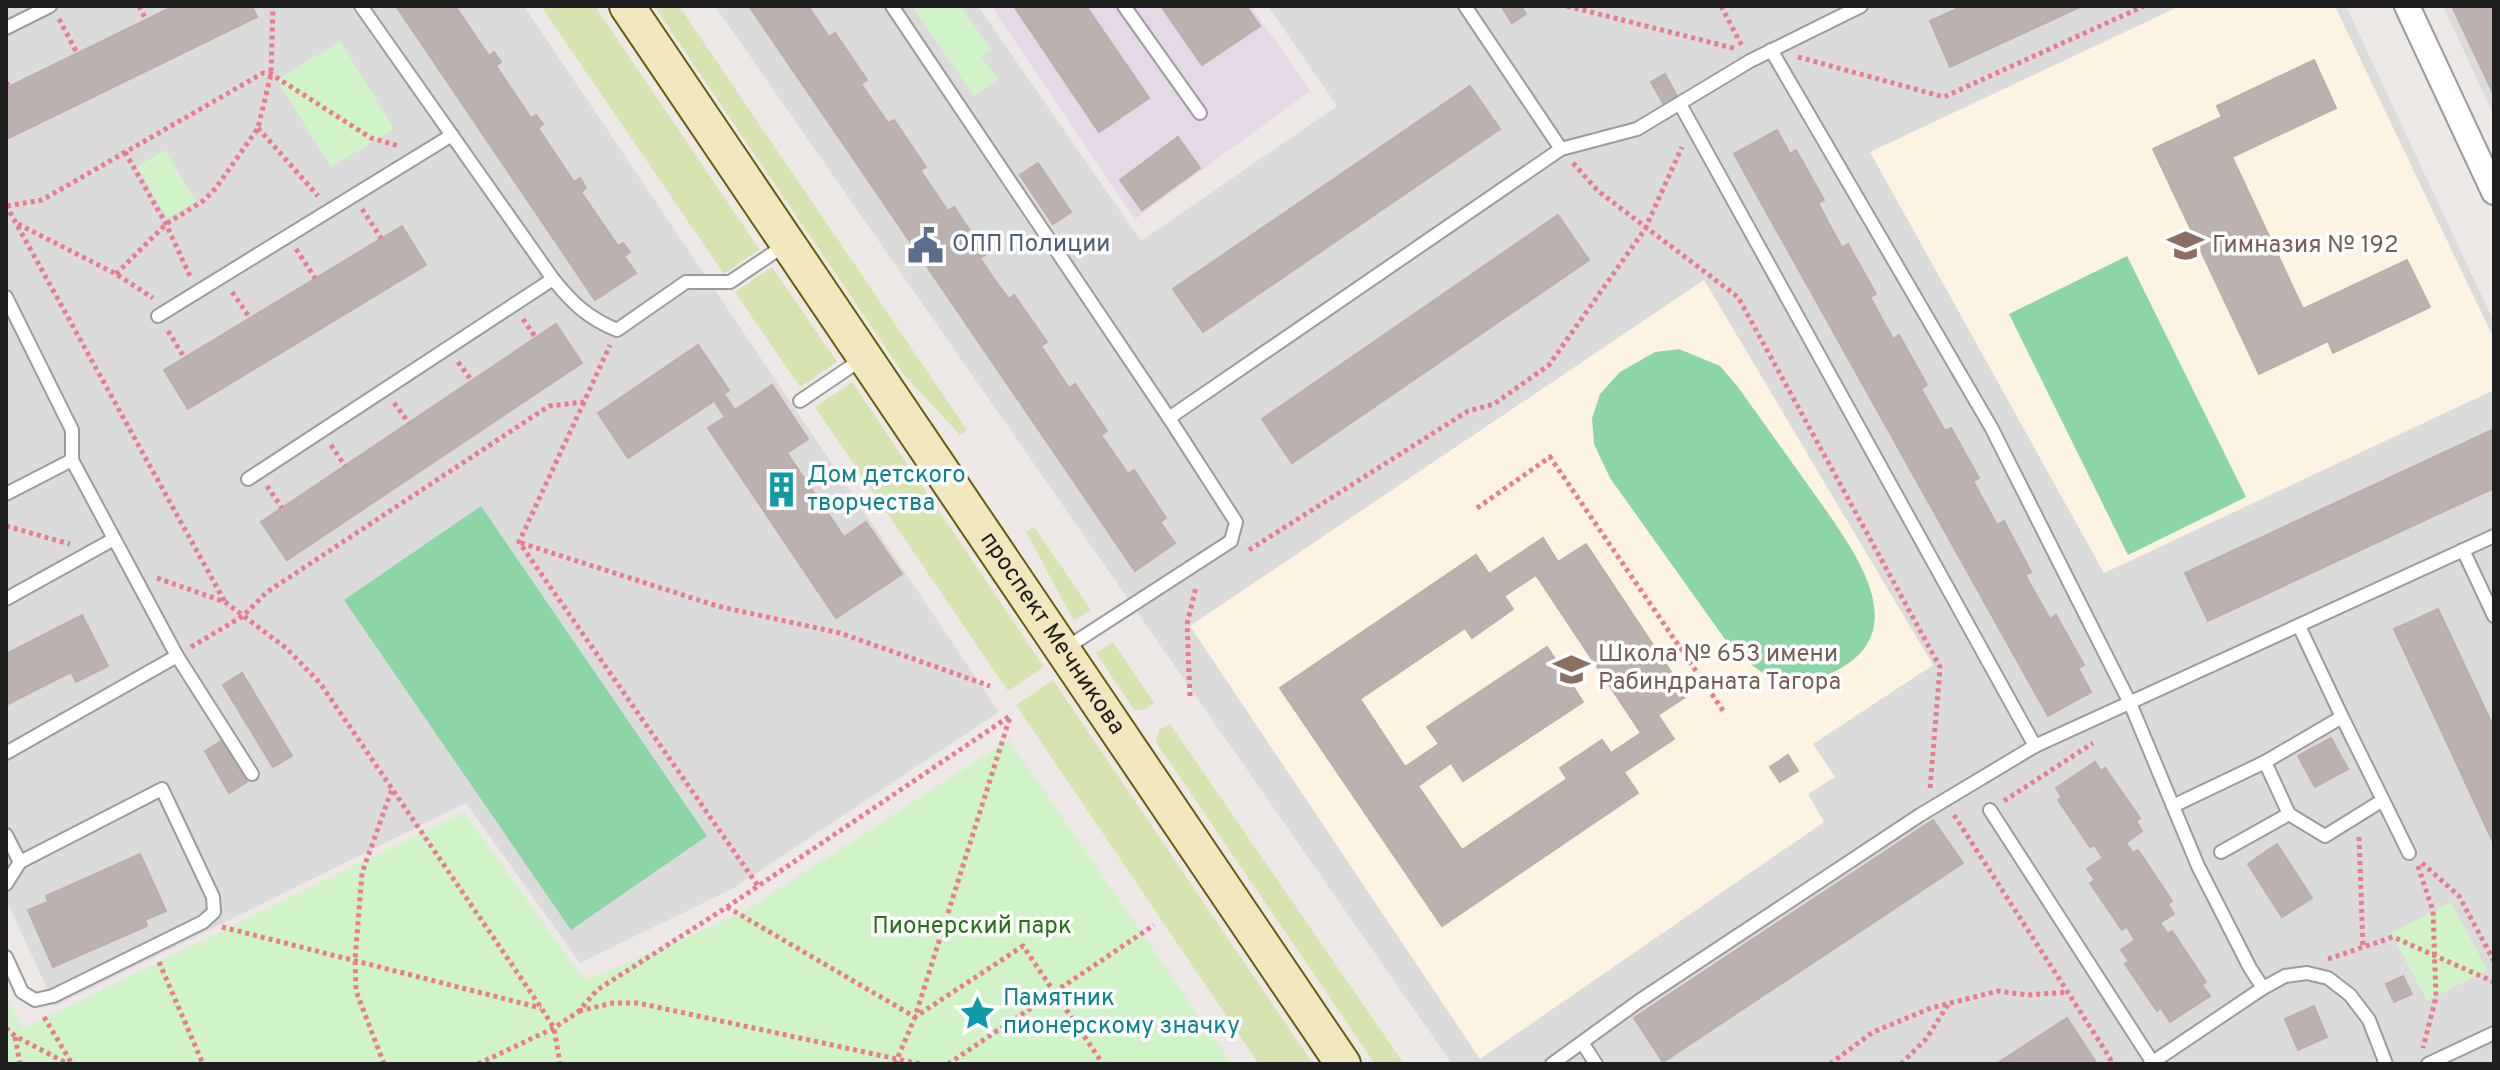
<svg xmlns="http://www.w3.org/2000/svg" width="2500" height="1070" viewBox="0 0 2500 1070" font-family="Overpass,sans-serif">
	<rect width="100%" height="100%" fill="#eee9e6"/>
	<g fill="#dcdbdc">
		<path d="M6,6h518l475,706 -265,176 -154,75 -114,-160 -411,203 -46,-100 -3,1z"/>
		<path d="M715,6h263l163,235 196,-135 -69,-100h1078l148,316v742h-1042z"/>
		<path d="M2443,6h51v110z"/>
	</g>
	<path fill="#e5d8e7" d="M991,6h260l59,85 -175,128z"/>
	<g fill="#fcf4e1">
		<path d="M2180,6h155l159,333v51l-390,183 -234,-421z"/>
		<path d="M1704,280l229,385 -120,79 22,33 -27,17 16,28 -344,237 -290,-433z"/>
	</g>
	<g fill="#d7e3b1">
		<path d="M541,6h54l164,243 -35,25z"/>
		<path d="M654,6h25l288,424 -7,5 -55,-59z"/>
		<path d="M772,267l65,95 -37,25 -65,-95z"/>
		<path d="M852,382l192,285 -36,24 -193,-284z"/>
		<path d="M1034,527l57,83 -17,11 -48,-89z"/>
		<path d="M1113,642l41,61 -9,6 -10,2 -39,-58z"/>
		<path d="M1053,680l260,384h-54l-243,-359z"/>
		<path d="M1170,724l234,340h-29l-219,-322 3,-12z"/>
	</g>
	<g fill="#d0f4c7">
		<path d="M912,6h49l30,44 -10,6 17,24 -24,16z"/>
		<path d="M340,41l54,88 -63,38 -54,-87z"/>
		<path d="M165,150l31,52 -29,16 -30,-51z"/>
		<path d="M1009,740l223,324h-1226v-69l17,34 441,-217 121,169 157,-68z"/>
		<path d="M2451,902l36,68 -60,31 -36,-68z"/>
	</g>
	<g fill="#8cd5a5">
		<path d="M2127,256l119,241 -118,58 -119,-241z"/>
		<path d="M1679,349l41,17 18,21c25,35 50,70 75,105 42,60 113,149 4,187 -39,14 -65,-12 -90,-37l-117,-164 -16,-34 -2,-26 8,-24 20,-22 35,-20z"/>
		<path d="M481,506l226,330 -136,94 -227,-330z"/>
	</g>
	<path fill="#dadada" d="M509,262l15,23 -34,22 -15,-23z"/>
	<g fill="#bbb1af" stroke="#beada9" stroke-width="2">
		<path d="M174,6h78l5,11 -250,122 -1,-51z"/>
		<path d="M396,6h59l34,50 5,-4 7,10 -5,4 35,52 5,-3 7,9 -5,4 36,54 6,-4 6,10 -5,4 37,54 5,-3 7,9 -6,4 12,17 -41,27z"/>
		<path d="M749,6h59l21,31 6,-4 32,47 -6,4 27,39 6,-3 32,47 -6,3 28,41 6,-4 32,47 -6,4 14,21 15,20 5,-4 33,47 -6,4 28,42 6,-4 32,47 -6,4 27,39 6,-4 32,48 -6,4 15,21 -40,28z"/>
		<path d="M1014,6h72l63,92 -50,34z"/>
		<path d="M1161,6h85l14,20 -58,39z"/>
		<path d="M1508,6h13l5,8 -14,9 -9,-14z"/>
		<path d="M1963,6h119l-132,61 -20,-46z"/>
		<path d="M2452,6h42v89z"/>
		<path d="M2314,60l22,48 -104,49 71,152 104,-49 23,47 -97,46 -5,-12 -69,33 -106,-225 69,-32 -5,-11z"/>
		<path d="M1665,74l13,24 -14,7 -13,-23z"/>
		<path d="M1470,86l30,43 -297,203 -30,-43z"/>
		<path d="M1777,130l13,24 6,-4 28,50 -6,3 24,45 6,-4 28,50 -6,3 23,42 6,-4 28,50 -6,4 24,42 6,-3 28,50 -6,3 24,44 7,-4 27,51 -6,3 25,44 6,-4 28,50 -6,3 13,24 -43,24 -314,-562z"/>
		<path d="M1178,137l22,31 -58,42 -22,-30z"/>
		<path d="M1038,163l33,49 -18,12 -33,-49z"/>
		<path d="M1558,215l31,45 -297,203 -30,-44z"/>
		<path d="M402,226l24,39 -238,144 -24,-39z"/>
		<path d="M556,324l26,39 -295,197 -26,-38z"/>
		<path d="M698,345l31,45 -5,4 11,16 37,-25 36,54 -21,14 57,84 22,-15 36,52 -66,44 -128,-190 17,-11 -11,-16 -86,57 -30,-45z"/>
		<path d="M2494,429v59l-286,133 -23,-48z"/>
		<path d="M1543,538l15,24 28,-18 101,152 -29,19 16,24 -50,33 -13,-19 30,-20 -105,-158 -32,21 -15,-22z"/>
		<path d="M1476,555l37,54 -41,29 -7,-10 -105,71 45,68 34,-23 -12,-17 120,-80 36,55 -120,79 -12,-18 -33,23 44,64 105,-71 -7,-11 42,-28 36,53 -196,133 -162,-238z"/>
		<path d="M2438,609l56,119v116l-100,-215z"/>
		<path d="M82,615l26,51 -32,16 -5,-10 -65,33v-51z"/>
		<path d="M242,673l50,83 -19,11 -50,-82z"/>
		<path d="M2331,738l17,31 -33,18 -17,-31z"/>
		<path d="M223,740l24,42 -18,11 -24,-42z"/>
		<path d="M1788,755l10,16 -18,11 -10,-15z"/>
		<path d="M2095,762l6,9 4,-3 35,50 -4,3 6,10 -16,12 7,10 5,-3 34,51 -4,3 6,10 -14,9 8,11 4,-3 34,51 -4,3 8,11 -40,26 -9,-14 -4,3 -32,-47 4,-3 -8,-11 14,-10 -8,-13 -5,3 -32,-47 5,-3 -8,-11 16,-11 -9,-13 -4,2 -32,-47 4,-2 -6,-10z"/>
		<path d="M1933,820l30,43 -300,199 -29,-44z"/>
		<path d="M2277,844l35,54 -30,19 -34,-53z"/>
		<path d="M140,854l26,57 -21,9 2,6 -94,41 -25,-57 20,-8 -2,-6z"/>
		<path d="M2403,976l9,18 -18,8 -8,-18z"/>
		<path d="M2314,1006l13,31 -29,13 -13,-31z"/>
		<path d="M2067,1018l28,43 -5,3h-94z"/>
	</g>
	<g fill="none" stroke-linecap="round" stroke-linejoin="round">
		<defs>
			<g id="lane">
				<path d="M892,6l277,412 67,104 -5,19 -165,107"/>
				<path d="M1124,6l76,107"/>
				<path d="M1465,6l96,143"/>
				<path d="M6,28l44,-22"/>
				<path d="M1771,50l220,377 139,276 68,163 52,102 13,20"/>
				<path d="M1680,104l355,642"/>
				<path d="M553,279c19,24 35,39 64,51l69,-48h44l55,-37"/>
				<path d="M6,297l66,133v30l105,196 -171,97"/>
				<path d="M158,316l294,-181"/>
				<path d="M800,401l62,-42"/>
				<path d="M1169,418l392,-269 76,-20 113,-68 111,-55"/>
				<path d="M248,479l305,-200 -192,-273"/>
				<path d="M6,494l66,-34"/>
				<path d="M2463,550l31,66"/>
				<path d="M6,599l108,-60"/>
				<path d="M177,656l75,118"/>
				<path d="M2342,717l67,136"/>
				<path d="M2265,762l24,52"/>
				<path d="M2173,806l92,-44 77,-45 -43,-91"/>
				<path d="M1990,810l163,253"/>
				<path d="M6,835l14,27 -14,22"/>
				<path d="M2221,852l68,-38 36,22 58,-36"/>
				<path d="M6,957l16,35 13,8 18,-4 150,-74 11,-10 -1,-15 -51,-108 -142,73"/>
				<path d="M1583,1044l13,20"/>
				<path d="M1552,1064l87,-63 281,-186 115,-69 459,-210"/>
				<path d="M2150,1064l113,-76 22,-12 22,-3 21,5 22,17 19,25 17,44"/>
				<path d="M2428,1064l66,-31"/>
			</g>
			<path id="street" d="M2407,6l87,186"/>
			<g id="secondary">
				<path id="s1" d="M627,6l716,1058"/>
			</g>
		</defs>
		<use href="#lane" stroke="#9b9b9b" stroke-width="16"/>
		<use href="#street" stroke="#9b9b9b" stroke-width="28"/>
		<use href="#secondary" stroke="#6a5c11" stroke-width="38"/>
		<g stroke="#eb7a8d" stroke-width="5" stroke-dasharray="4 4" stroke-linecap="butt">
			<path d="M139,6l7,14"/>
			<path d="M1567,6l170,43"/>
			<path d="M1721,6l21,40"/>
			<path d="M59,19l18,34"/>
			<path d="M1798,57l146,40 200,-91"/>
			<path d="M6,82l3,5"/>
			<path d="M258,128l60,68"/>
			<path d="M125,152l41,72 24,52"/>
			<path d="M1573,163l25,28 140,106 202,370 -10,122"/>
			<path d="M6,205l219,397"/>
			<path d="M7,206l35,-6 221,-127 8,1 100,64 28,8"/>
			<path d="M362,209l19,29"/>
			<path d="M18,224l98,50 37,24"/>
			<path d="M296,249l19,29"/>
			<path d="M116,274l50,-50 37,-23 13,-13 42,-60 13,-54 2,-68"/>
			<path d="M232,292l18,26"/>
			<path d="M523,319l13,19"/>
			<path d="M168,331l16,26"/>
			<path d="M458,362l14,19"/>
			<path d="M584,402l-65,140 239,344"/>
			<path d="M394,403l15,20"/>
			<path d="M331,445l14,21"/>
			<path d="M267,486l15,22"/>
			<path d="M1477,508l73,-51 174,255"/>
			<path d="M6,526l64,18"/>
			<path d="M521,543l196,63 123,27 150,53"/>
			<path d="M1249,550l219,-139 26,-7 55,-39 96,-136 37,-82"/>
			<path d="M157,578l68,24 61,46 34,35 222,326 12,19 6,36"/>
			<path d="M191,647l52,-31 24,-24 282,-186 35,-4 26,-57"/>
			<path d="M1190,696l-3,-72 9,-37"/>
			<path d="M2004,801l89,-58"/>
			<path d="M1954,815l156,243 1,6"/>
			<path d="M2359,837l4,110"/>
			<path d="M2422,863l37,33 35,65"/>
			<path d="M2418,866l15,45 3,86 -13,51"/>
			<path d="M727,907l188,110 108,-71 80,118"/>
			<path d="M222,927l319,81"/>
			<path d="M2328,959l65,-22 101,45"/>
			<path d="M159,962l44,102"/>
			<path d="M579,1011l34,-8h25l282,61"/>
			<path d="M44,1017l28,47"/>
			<path d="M6,1028l9,8 53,28"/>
			<path d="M15,1037l5,27"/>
			<path d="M384,1064l-28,-73 -1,-31 7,-87 30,-84"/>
			<path d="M478,1064l76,-36 24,-16 19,-22 130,-83 283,-191"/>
			<path d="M895,1064l20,-47 95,-300"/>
			<path d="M948,1064l206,-139"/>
			<path d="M1830,1064l43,-32 58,-24 67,-17 30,4 41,-3"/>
			<path d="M1901,1064l25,-25 23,-36"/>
		</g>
		<use href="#lane" stroke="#fff" stroke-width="12"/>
		<use href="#street" stroke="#fff" stroke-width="24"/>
		<use href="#secondary" stroke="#f3e7bf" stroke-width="34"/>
	</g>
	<defs>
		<symbol id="civic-bare" viewBox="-9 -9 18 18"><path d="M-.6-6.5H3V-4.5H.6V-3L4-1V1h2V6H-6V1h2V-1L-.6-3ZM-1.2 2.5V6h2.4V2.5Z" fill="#5c6f8a" stroke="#fff" stroke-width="2.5" paint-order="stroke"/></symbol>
		<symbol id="school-bare" viewBox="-9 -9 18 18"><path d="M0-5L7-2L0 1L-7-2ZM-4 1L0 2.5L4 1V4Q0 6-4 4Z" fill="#8d6e63" stroke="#fff" stroke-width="2.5" paint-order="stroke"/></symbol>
		<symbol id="building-bare" viewBox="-9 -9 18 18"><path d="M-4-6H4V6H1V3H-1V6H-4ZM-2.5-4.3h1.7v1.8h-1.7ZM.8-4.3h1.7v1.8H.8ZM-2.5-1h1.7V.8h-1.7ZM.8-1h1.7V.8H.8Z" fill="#0f9aa8" stroke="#fff" stroke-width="2.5" paint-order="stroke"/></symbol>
		<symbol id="sight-bare" viewBox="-9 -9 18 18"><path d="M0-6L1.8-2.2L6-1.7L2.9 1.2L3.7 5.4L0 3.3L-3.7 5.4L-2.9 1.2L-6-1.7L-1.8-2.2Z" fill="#0f9aa8" stroke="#fff" stroke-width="2.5" paint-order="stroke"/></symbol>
	</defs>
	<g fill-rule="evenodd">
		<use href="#civic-bare" x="900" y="220" width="51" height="51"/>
		<use href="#school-bare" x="2160" y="220" width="51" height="51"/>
		<use href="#building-bare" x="756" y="464" width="51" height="51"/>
		<use href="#school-bare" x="1546" y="644" width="51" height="51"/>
		<use href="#sight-bare" x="952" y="988" width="51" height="51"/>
	</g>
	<g text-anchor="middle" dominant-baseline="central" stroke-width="7" stroke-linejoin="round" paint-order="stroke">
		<g font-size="24" fill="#4e5e75" stroke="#fff" text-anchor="start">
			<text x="952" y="245">ОПП Полиции</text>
		</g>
		<g font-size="24" fill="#785e54" stroke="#fff" text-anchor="start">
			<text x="2212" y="246">Гимназия № 192</text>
			<text x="1598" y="655">Школа № 653 имени<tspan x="1598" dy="28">Рабиндраната Тагора</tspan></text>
		</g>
		<g font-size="24" fill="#0d838f" stroke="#fff" text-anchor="start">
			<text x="807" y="476">Дом детского<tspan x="807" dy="28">творчества</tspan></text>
			<text x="1003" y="999">Памятник<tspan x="1003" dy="28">пионерскому значку</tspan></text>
		</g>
		<g font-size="24" fill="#1e1e1e" stroke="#fff">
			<text stroke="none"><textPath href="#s1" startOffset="758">проспект Мечникова</textPath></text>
		</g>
		<g font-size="24" fill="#287117" stroke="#fff">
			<text x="972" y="927">Пионерский парк</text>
		</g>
	</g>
	<rect width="2500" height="1070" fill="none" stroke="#1e1e1e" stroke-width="16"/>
</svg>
